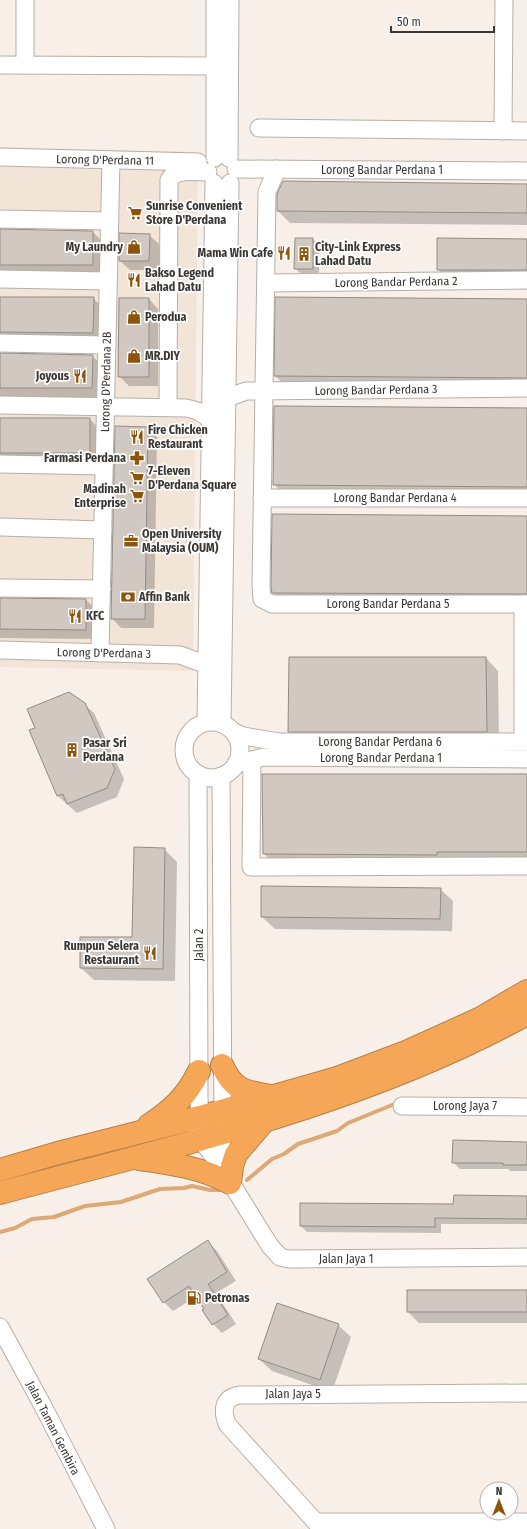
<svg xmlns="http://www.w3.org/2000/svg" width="527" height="1529" viewBox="0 0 527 1529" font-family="'Fira Sans Condensed',sans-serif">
	<rect width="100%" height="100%" fill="#f7efe8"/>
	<path fill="#f2e4d7" d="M0,147l198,5 -5,519 -193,-4z"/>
	<g fill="#0003">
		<path d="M527,185v40l-237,-2 -12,-12z"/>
		<path d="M0,231l93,1 9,9v33h-102z"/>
		<path d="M149,235l10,9v26h-29l-10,-9z"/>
		<path d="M313,239l6,7v29h-17l-7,-7z"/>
		<path d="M527,240v42h-77l-12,-13z"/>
		<path d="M0,298h93l10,10v34l-103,-1z"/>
		<path d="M149,299l9,10v77h-29l-10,-10z"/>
		<path d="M527,300v90l-239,-2 -13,-12z"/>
		<path d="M0,354l92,2 10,9v33l-102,-1z"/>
		<path d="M527,408v91l-241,-2 -12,-13z"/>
		<path d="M0,419h90l9,10v33h-99z"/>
		<path d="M147,428l10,9 -3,191h-33l-9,-10z"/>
		<path d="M527,517v90l-241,-2 -13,-13z"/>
		<path d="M0,599l86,1 10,9 -1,30 -95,-1z"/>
		<path d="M486,658l12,13 1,73h-198l-12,-12z"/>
		<path d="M84,704l10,9 30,66 -7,18 -40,16 -19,-17 -27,-65z"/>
		<path d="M527,775v89l-250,2 -13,-12z"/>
		<path d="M164,849l13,13 -2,119 -81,-1 -13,-12 52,-30z"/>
		<path d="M440,889l13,12 -1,30 -177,-2 -13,-12z"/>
		<path d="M527,1143v28h-17l-2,-2h-48l-7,-7z"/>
		<path d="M527,1197v27h-86v9l-134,-1 -6,-6z"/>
		<path d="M208,1242l9,9 19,30 -20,12 20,31 -14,9 -9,-9 -16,-28 -24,15 -9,-9z"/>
		<path d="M408,1291h119v32h-108l-11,-11z"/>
		<path d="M338,1325l13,12 -19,55 -60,-21 -13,-12z"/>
	</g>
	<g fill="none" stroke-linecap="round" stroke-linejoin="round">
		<g stroke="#dda977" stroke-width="4">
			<path d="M247,1180l25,-21 12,-5 14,-10 39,-13 11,-8 49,-20"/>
			<path d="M0,1232l15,-4 17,-9 22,-2 31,-11 36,-4 39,-13 24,-1 8,-2 18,4h14"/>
		</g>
	</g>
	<g fill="#d0c8c1" stroke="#938c85">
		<path d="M283,181l244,3v29l-250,-2v-17z"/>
		<path d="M0,229l93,2v34h-93z"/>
		<path d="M119,233l31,1 -1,27h-30z"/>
		<path d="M295,238h18v31h-19z"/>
		<path d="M437,238l90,1v31h-90z"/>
		<path d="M0,297h94l-1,36 -93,-1z"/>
		<path d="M275,297l252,2v79l-253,-2z"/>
		<path d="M119,298h30v79h-31z"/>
		<path d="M0,353l93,2 -1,33h-92z"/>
		<path d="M274,406l253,2v79l-254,-2z"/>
		<rect x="0" y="418" width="90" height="35"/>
		<path d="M115,426l33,1 -3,192h-34z"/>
		<path d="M272,514l255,2v78l-255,-1 -1,-7z"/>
		<path d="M0,598l86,1v31l-86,-1z"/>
		<path d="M289,657h197l1,75h-199z"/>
		<path d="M69,692l16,11 30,66 -8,19 -40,16 -4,-10 -6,2 -28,-66 6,-2 -8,-19z"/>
		<path d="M262,774h265v78h-90v3l-174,-1z"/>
		<path d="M134,847l31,1 -2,121 -83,-1v-31h52z"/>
		<path d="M261,886l180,2 -1,31 -179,-2z"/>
		<path d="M453,1140l74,2v23h-24v-2h-51z"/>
		<path d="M454,1195l73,1v23l-92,-1v9l-135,-1v-23l153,1z"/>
		<path d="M208,1240l19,32 -19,12 20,31 -16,10 -10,-15 2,-1 -15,-23 -26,17 -16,-24z"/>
		<rect x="407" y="1290" width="120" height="22"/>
		<path d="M277,1303l62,21 -19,56 -62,-21z"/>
	</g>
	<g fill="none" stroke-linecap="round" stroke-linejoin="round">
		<defs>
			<g id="minor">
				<path d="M215,0v158"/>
				<path d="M0,65l215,1"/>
				<path d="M25,65v-65"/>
				<path d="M259,128l268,3"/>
				<path d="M503,131l1,-131"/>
				<path d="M0,157l198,5"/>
				<path d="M229,158l1,-158"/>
				<path d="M236,169l291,2"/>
				<path d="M277,169l-10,23 -6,394 1,13 10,5h255"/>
				<path d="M0,219l110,2"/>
				<path d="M0,279l108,2"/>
				<path d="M266,283l261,-3"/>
				<path d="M0,343l107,2"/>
				<path d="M227,398l19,-7 281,-3"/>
				<path d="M0,405l186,3c11,2 16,4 24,12"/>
				<path d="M168,407l1,-227c6,-12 27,-8 39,-8"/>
				<path d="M0,464l104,2"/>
				<path d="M262,498h265"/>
				<path d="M0,527l103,3"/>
				<path d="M0,588l102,1"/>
				<path d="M523,604v138"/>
				<path d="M0,650l180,5 27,10"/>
				<path d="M100,653l11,-493"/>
				<path d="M206,722l8,-539"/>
				<circle cx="212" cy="750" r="28"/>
				<path d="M222,724l8,-541"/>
				<path d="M234,732l9,4 36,6h248"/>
				<path d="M252,760l-1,107 276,-1"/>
				<path d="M236,764l28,-7 263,2"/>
				<path d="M198,774l1,321 1,44 18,23 52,84 10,11 9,2 238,-2"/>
				<path d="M402,1106l125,1"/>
				<path d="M218,1162l5,-29 -2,-357"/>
				<path d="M0,1327l44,81 62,121"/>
				<path d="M317,1522h210"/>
				<path d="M322,1529l-95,-105c-5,-14 -4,-26 12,-29l288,-2"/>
			</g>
			<g id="highway">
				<path d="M222,1065c11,26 24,27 49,31"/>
				<path d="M149,1125c23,-15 38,-29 50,-54"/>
				<path d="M139,1159c32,4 63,9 91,24l2,-17 4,-12 30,-35"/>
				<path d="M0,1170l58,-17 142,-36 137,-39 69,-26 73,-33 48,-28"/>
				<path d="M0,1193c179,-48 364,-89 527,-179"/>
			</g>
		</defs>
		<use href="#minor" stroke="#b6afa8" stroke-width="19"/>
		<use href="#highway" stroke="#b4804b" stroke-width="24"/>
		<use href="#minor" stroke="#fff" stroke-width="17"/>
		<use href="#highway" stroke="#f5a757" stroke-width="22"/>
	</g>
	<defs>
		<symbol id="supermarket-bare" viewBox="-9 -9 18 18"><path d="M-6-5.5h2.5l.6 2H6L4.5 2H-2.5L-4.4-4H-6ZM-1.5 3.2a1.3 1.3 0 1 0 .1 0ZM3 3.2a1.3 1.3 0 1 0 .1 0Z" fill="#8d540c" stroke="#fff" stroke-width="2.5" paint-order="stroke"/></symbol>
		<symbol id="shop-bare" viewBox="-9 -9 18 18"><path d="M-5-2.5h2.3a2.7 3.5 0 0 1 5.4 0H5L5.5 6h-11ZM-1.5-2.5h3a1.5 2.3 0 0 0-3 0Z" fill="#8d540c" stroke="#fff" stroke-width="2.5" paint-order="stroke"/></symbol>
		<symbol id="restaurant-bare" viewBox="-9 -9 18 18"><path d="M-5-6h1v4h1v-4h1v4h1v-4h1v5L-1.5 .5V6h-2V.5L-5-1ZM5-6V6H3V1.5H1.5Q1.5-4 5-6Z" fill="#8d540c" stroke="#fff" stroke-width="2.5" paint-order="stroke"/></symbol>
		<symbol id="building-bare" viewBox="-9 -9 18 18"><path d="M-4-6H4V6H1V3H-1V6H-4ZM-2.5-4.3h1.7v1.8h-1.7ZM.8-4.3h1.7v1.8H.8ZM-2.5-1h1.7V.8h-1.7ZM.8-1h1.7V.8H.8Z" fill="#8d540c" stroke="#fff" stroke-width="2.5" paint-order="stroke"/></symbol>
		<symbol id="pharmacy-bare" viewBox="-9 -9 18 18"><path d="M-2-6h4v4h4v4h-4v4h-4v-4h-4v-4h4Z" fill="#8d540c" stroke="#fff" stroke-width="2.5" paint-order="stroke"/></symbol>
		<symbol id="office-bare" viewBox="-9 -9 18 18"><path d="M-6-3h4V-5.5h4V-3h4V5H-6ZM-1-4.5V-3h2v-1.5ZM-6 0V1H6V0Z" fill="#8d540c" stroke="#fff" stroke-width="2.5" paint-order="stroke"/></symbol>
		<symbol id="bank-bare" viewBox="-9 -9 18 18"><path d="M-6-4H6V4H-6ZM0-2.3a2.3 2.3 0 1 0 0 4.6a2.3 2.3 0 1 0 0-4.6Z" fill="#8d540c" stroke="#fff" stroke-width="2.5" paint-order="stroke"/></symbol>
		<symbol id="fuel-bare" viewBox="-9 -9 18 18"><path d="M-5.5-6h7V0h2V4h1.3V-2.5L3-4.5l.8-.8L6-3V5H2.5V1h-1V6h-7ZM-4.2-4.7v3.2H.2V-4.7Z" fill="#8d540c" stroke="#fff" stroke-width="2.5" paint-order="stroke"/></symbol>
	</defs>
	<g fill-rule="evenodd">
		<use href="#supermarket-bare" x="125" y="203" width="20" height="20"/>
		<use href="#shop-bare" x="124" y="237" width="20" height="20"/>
		<use href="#restaurant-bare" x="274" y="243" width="20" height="20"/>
		<use href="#building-bare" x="294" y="244" width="20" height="20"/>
		<use href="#restaurant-bare" x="124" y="270" width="20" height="20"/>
		<use href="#shop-bare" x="124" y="307" width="20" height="20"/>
		<use href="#shop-bare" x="124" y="346" width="20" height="20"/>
		<use href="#restaurant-bare" x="70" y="366" width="20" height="20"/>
		<use href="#restaurant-bare" x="127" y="427" width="20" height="20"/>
		<use href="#pharmacy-bare" x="127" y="448" width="20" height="20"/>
		<use href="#supermarket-bare" x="127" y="468" width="20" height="20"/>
		<use href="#supermarket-bare" x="127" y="486" width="20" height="20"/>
		<use href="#office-bare" x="121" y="531" width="20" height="20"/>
		<use href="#bank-bare" x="118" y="587" width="20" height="20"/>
		<use href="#restaurant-bare" x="65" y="606" width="20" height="20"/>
		<use href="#building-bare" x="62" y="740" width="20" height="20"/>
		<use href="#restaurant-bare" x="140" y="943" width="20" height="20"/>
		<use href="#fuel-bare" x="184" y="1288" width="20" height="20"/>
	</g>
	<g text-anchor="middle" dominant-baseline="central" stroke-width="3.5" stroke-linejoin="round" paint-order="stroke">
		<g font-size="12" fill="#3a3734" stroke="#fff">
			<text transform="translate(105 160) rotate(1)">Lorong D'Perdana 11</text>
			<text x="382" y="170">Lorong Bandar Perdana 1</text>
			<text transform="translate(396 282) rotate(-1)">Lorong Bandar Perdana 2</text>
			<text transform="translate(106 382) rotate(-89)">Lorong D'Perdana 2B</text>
			<text transform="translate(376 390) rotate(-1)">Lorong Bandar Perdana 3</text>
			<text x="395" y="498">Lorong Bandar Perdana 4</text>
			<text x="388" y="604">Lorong Bandar Perdana 5</text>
			<text transform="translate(104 653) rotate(1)">Lorong D'Perdana 3</text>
			<text x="380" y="742">Lorong Bandar Perdana 6</text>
			<text x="381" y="758">Lorong Bandar Perdana 1</text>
			<text transform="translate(199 945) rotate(-90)">Jalan 2</text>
			<text x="465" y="1106">Lorong Jaya 7</text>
			<text x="346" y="1259">Jalan Jaya 1</text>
			<text x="293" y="1394">Jalan Jaya 5</text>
			<text transform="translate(53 1428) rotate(63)">Jalan Taman Gembira</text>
		</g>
		<g font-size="12" font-weight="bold" fill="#3a3734" stroke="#fff" text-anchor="start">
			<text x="146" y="206">Sunrise Convenient<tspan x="146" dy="14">Store D'Perdana</tspan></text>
			<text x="123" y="247" text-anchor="end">My Laundry</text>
			<text x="315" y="247">City-Link Express<tspan x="315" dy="14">Lahad Datu</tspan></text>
			<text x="273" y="253" text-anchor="end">Mama Win Cafe</text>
			<text x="145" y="273">Bakso Legend<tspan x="145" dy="14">Lahad Datu</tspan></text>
			<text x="145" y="317">Perodua</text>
			<text x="145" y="356">MR.DIY</text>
			<text x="69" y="376" text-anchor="end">Joyous</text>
			<text x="148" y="430">Fire Chicken<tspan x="148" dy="14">Restaurant</tspan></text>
			<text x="126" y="458" text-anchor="end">Farmasi Perdana</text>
			<text x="148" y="471">7-Eleven<tspan x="148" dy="14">D'Perdana Square</tspan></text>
			<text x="126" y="489" text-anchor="end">Madinah<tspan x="126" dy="14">Enterprise</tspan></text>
			<text x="142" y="534">Open University<tspan x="142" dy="14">Malaysia (OUM)</tspan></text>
			<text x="139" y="597">Affin Bank</text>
			<text x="86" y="616">KFC</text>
			<text x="83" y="743">Pasar Sri<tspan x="83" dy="14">Perdana</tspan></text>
			<text x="139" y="946" text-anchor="end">Rumpun Selera<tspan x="139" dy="14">Restaurant</tspan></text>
			<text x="205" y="1298">Petronas</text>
		</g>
	</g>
	<g transform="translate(499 1501)"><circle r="19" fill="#ffffff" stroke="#b0afae"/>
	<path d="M0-3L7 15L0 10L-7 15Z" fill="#8d540c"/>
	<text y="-6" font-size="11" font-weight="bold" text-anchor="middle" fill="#3a3734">N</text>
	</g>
	<path d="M391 26v6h103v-6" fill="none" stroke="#3a3734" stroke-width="2"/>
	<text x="397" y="26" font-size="12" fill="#3a3734" stroke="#ffffff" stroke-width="3" paint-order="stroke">50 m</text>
</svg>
